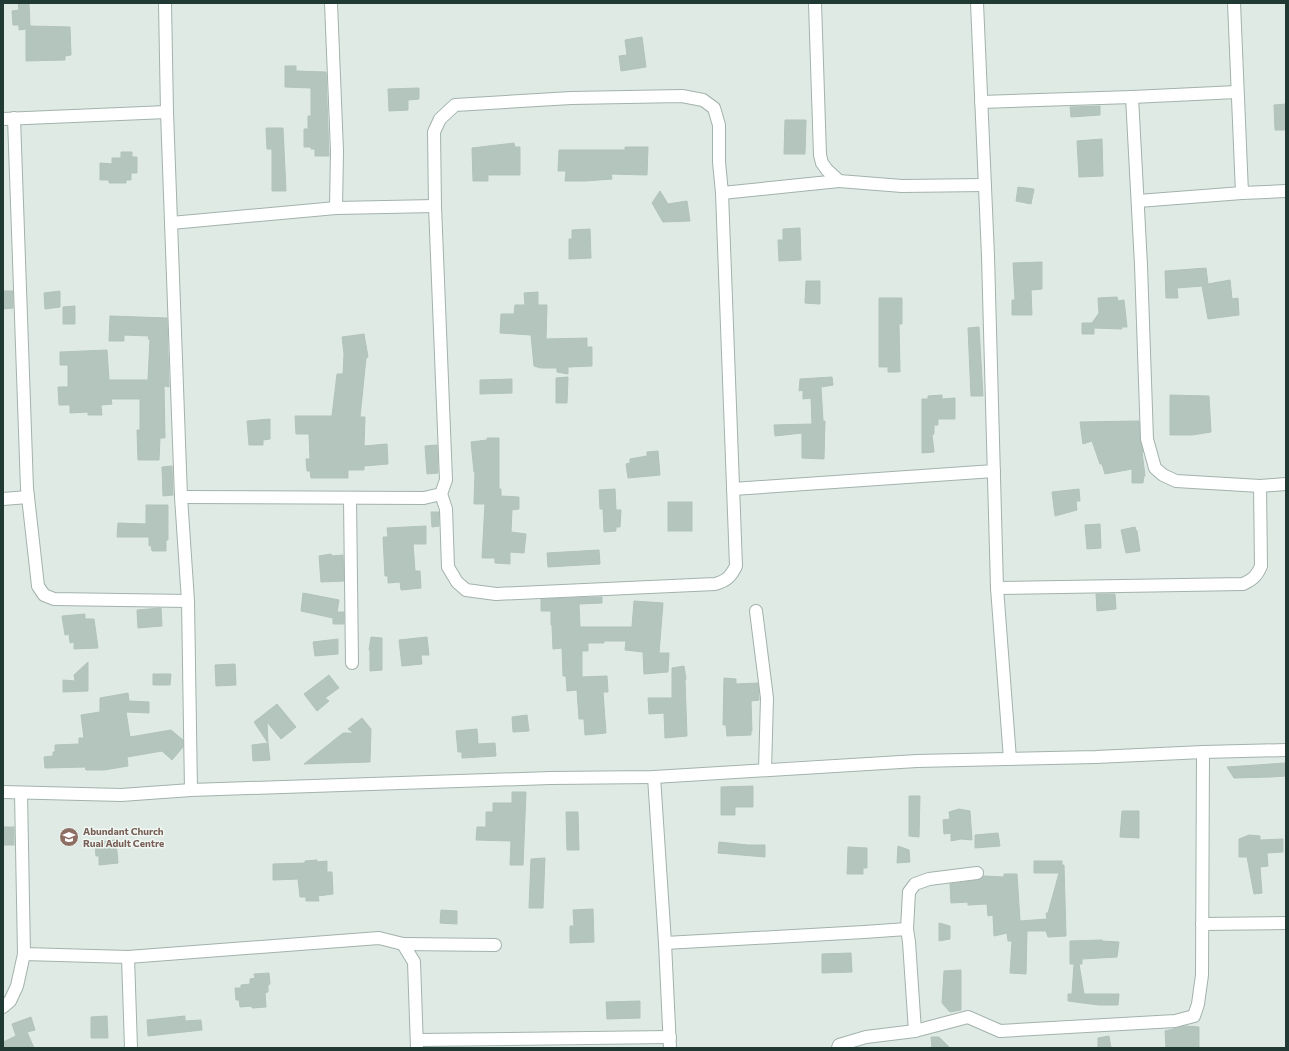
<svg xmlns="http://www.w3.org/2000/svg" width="1289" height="1051" viewBox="0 0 1289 1051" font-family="Commissioner,sans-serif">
	<rect width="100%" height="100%" fill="#dfeae5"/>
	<g fill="#b4c5be" stroke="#b1c3bc">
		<path d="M18,3h11l1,23 40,1 1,28 -6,1v4l-39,1v-32l-7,1v-5h-6l-1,-14 7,-1z"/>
		<path d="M642,37l4,30 -25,4 -2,-15 8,-1 -2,-15z"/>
		<path d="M285,66h11v5l30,1 3,84h-14v-7h-4v-2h-7v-18h4v-13h3v-28l-26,-1z"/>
		<path d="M419,88v11l-11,1v10l-19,1 -1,-22z"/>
		<path d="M1286,104v26h-11l-1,-25z"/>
		<path d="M1100,106v9l-29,2 -1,-10z"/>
		<path d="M785,120h21l-1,34h-21z"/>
		<path d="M266,128h17l3,63h-14v-42h-5z"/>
		<path d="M1102,139l1,37 -24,1 -2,-36z"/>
		<path d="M514,143l1,4h5v28h-32v6h-15l-1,-33z"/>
		<path d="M625,147h23l-1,28 -36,-1 1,5 -27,2h-20l1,-10h-8l1,-21h66z"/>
		<path d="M121,152h11v5h5v16h-6v7h-5v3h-17v-3h-9v-17l12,1v-6h9z"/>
		<path d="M1018,187l16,2 -3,15 -15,-3z"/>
		<path d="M660,191l8,13 19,-3 3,20 -27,1 -11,-19z"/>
		<path d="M800,228l1,32 -22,1 -1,-21h5v-11z"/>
		<path d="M590,229l1,29 -22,1v-20h3v-9z"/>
		<path d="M1042,262v27l-11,1 1,25h-20v-15h3l-2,-37z"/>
		<path d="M1206,268l2,16 22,-4 2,19 6,-1 1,17 -31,4 -6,-33 -25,2 1,10h-12l-1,-27z"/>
		<path d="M806,281h14v23l-15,-1z"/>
		<path d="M3,291h10v17l-10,1z"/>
		<path d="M60,291v16l-15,2 -1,-16z"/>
		<path d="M538,292v13h9l-1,34 41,-1v9h5v19l-24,1v7l-11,-2v-4h-16l-7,-2 -3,-31 -31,-2 1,-19h13l1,-9h10l-1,-12z"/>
		<path d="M1117,297l1,4 6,-1 3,27h-6l1,2 -28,-1v6h-12v-11h10l7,-10 -1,-15z"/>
		<path d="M879,298h23v26h-3l1,48h-12v-5h-9z"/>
		<path d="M75,306v18h-12v-17z"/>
		<path d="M110,316l57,2 2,69 -5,-1 1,52h-5l-1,22h-21l-1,-30h3v-31h-29l1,5 -11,1 1,10h-14v-3l-18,1v-8h-11l-1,-18h10v-22h-8v-13l47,-2 2,30h39l2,-41h-2l1,-3 -25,-1v6h-15z"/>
		<path d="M979,327l4,69h-12l-3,-68z"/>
		<path d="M364,334l4,23 -2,1 -6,59h5l-1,29 23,-2 1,20 -24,2v4h-16v8h-37l-1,-7h-3l-1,-12h4l-1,-25h-13l-1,-18h37l5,-42h6l1,-20 -2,-17z"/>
		<path d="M568,377l-1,26h-11v-25z"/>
		<path d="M832,377l1,8 -12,2 2,34h2l-1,38 -22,-1v-25l-27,3 -1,-11 38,-1 -1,-26 -8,1v-9l-4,1 1,-12z"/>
		<path d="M512,379v14l-32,1v-14z"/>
		<path d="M942,395v4l13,-1v21h-17v6h-4v9l-2,1 2,17 -12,1v-54h6v-3z"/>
		<path d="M1170,395l39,1 2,36 -19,3h-22z"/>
		<path d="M270,419v20l-7,1v5h-14l-2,-24z"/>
		<path d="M1139,421l1,18 3,13h-1l3,24h-1l-1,7h-11v-14l-27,5 -3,-10h-2l-8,-23 -9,3 -3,-22z"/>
		<path d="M487,438h12v51h2v7l18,1v12l-7,1 -1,22 15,2 -2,19 -14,-1v12l-15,-1v-5h-13l3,-54h-11l1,-32h-1l-3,-30 16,-2z"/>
		<path d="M437,445l1,28 -11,1 -2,-28z"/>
		<path d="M658,451l2,24 -32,3 -2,-14 4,-1v-4l17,-3v-4z"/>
		<path d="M172,466l1,29 -10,1 -1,-29z"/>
		<path d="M615,489l1,21h5l-1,17h-4v4l-12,1 -1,-23h-3l-1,-19z"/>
		<path d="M1079,489l1,12h-4l1,9 -22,6 -3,-24z"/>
		<rect x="668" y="502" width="24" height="29"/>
		<path d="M146,505h22v35h-2v11h-14l-1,-6 -2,1v-9h-32l1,-14 28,1z"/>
		<path d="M431,512h8v14l-7,1z"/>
		<path d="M1100,524l1,24 -14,1 -2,-24z"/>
		<path d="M426,526v18h-13l2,27h5l1,17 -20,2 -1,-8 -12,1v-7h-3l-2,-39h5l-1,-9z"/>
		<path d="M1135,527l1,3 1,1 3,20 -14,2 -5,-23z"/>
		<path d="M599,550l1,14 -52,3 -1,-14z"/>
		<path d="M331,554l1,2 11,-1 1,26 -23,1 -2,-26z"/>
		<path d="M303,593l36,7 -2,12h7v12h-11v-6l-32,-7z"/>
		<path d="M1096,594h19l1,15 -19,2z"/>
		<path d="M602,597v6l-23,1 1,23h52l2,-26 29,2 -4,50h10l-1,19 -24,2 -1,-22 -18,-2 1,-9h-22v2h-16v8h-6v26l25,-1 1,16h-5l3,41 -21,2 -1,-16h-5l-2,-29 -10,1 -1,-15h-3l-1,-28 -9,1 -1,-24h-1v-14h-10v-12z"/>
		<path d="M161,608l1,18 -24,2 -1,-18z"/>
		<path d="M85,614v5h9l4,29 -24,1v-7l-4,1 -1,-9 -4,1 -3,-19z"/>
		<path d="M371,637l11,1v32l-12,1v-21h-1z"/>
		<path d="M427,637l2,18h-8l1,9 -20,2 -3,-26z"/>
		<path d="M338,639v15l-23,2 -2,-14z"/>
		<path d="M88,662v29l-25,1v-12l12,1 -1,-6z"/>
		<path d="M235,664l1,21 -20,1 -1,-21z"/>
		<path d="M684,666l2,13 -1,1 2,56 -22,2 -1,-25 -15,1 -1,-16h24v-30z"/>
		<path d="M153,674h18l-1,11h-17z"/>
		<path d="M329,675l10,13 -14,10 4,3 -12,10 -13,-17z"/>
		<path d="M724,678l12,1v5l22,-1 1,17 -8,1 1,30h-1v4l-24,1 -1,-11h-3z"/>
		<path d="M128,693l1,8 20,1v11l-23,-1 4,25 41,-7 12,10v7l-11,13 -10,-9 -35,6 1,9 -24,4h-18l-1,-3 -40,1 -1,-11 9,-1v-4h2v-7l24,-1v-6h5l-3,-23 19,-3v-14z"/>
		<path d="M277,704l19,23 -15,12 -14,-17 1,21 -14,-21z"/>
		<path d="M527,715l2,16 -16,1 -1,-15z"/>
		<path d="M362,718l9,11 -1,33 -66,2 39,-31h11l-6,-4z"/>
		<path d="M477,729l1,15 17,-1 1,13 -34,2v-6h-4l-2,-21z"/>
		<path d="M268,743l2,17 -17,1 -1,-16z"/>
		<path d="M1286,763v13l-15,1 -37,1 -7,-11z"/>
		<path d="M753,786v21h-18v8h-14v-28z"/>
		<path d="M512,792h14l-3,73h-13l1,-24 -35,-1 1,-13h9v-15h7v-9h19z"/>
		<path d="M909,796h11l-1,41 -10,-1z"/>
		<path d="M959,809l11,2 2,29 -11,-1 -10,2v-8l-7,1 -1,-14 7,-1 -1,-7z"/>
		<path d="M1122,811h17v27l-19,-1z"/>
		<path d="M566,812h12l1,38h-12z"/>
		<rect x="3" y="827" width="11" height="18"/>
		<path d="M998,833l2,13 -25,2v-13z"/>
		<path d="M1249,835l11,1v4l23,-1v13l-16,1 1,13 -8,1 2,26 -8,1 -7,-37h-8v-18z"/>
		<path d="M116,840l2,23 -19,2v-9h-3l-1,-11h3v-3z"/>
		<path d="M719,842l29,3h17v12l-47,-4z"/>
		<path d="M898,846l11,4 1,12 -13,1z"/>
		<path d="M848,847l19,1v20h-4v6h-16z"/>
		<path d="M545,858l-2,50h-14l2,-49z"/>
		<path d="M317,860v2l10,-1v11h5l1,22 -15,2 1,5h-13v-4h-6l-2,-18 -25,1v-16l32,-1v-2z"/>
		<path d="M1034,861h28v4h2l2,71 -18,1 -2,-6h-19l-1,43 -16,-1 2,-32h-4l-1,-8 -13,3 -1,-21 -5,1 -1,-12 -19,1v-3l-17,1 -1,-19 28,-4 6,-4 20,1v-3h13l3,47 27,-2 -1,-6h2l11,-40h-25z"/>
		<path d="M593,909l1,33 -24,1v-17h4l-1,-16z"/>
		<path d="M441,910l16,1v13l-17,-1z"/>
		<path d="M939,923l11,3v13l-11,2z"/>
		<path d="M1102,940v1l17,1 -2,15 -35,2v5h-3l5,30h35l-1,11h-19l-31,-4v-7h4l2,-30h-4v-23z"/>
		<path d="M851,953l1,19 -30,1v-19z"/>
		<path d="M961,970v40l-11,2 -8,-9 2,-32z"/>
		<path d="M269,973l1,11 -2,1v7l-3,1 1,14 -14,1v-2l-12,1 -1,-7h-3l-1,-12h6v-3l9,-1v-5l5,-1 -1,-4z"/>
		<path d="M640,1001v17l-33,1 -1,-17z"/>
		<path d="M107,1016l1,22h-17v-21z"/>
		<path d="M185,1016v5l16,-1 1,10 -54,6 -1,-16z"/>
		<path d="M31,1017l4,13 -8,2 7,16h-31v-6l13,-6 -4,-12z"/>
		<path d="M1185,1026l14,1v21h-33l-1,-17z"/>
		<path d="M1109,1036l2,12h-13v-10z"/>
		<path d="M931,1037h8l11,11h-18z"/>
	</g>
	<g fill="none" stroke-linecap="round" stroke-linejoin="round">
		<defs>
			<g id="street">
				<path d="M165,3l2,109 14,385 7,104 3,189"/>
				<path d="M331,3l6,148 -1,57"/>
				<path d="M815,3l5,152 2,8 5,7 12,11 63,5 83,-1"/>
				<path d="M977,3l11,253 9,332 13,171"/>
				<path d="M1234,3l8,190 44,-2"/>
				<path d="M1132,97l9,168 6,174 8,29 8,7 13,6 84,5 26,-2"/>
				<path d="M981,102l151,-5 105,-5"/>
				<path d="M14,118l13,370 11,98 6,9 10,4 134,2"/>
				<path d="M3,119l164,-7"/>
				<path d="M1138,201l104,-8"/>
				<path d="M171,223l165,-15 99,-2"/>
				<path d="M733,489l261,-18"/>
				<path d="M441,494l5,15 2,58 9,15 9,8 30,4 219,-10c12,-3 16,-8 21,-18l-14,-373"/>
				<path d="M181,497l243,1 17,-4 5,-14 -11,-274 -1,-74 6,-13 15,-14 116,-7 111,-2 21,4 11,8 5,17v37l3,31 117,-12"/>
				<path d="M350,498l2,165"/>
				<path d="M3,499l25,-2"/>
				<path d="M997,588l246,-4c9,-4 14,-8 18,-18l-1,-80"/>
				<path d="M756,611l11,87 -2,72"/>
				<path d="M654,777l11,166 5,105"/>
				<path d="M3,792l118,3 70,-5 359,-12 104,-1 263,-16 179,-4 107,-5 83,-2"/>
				<path d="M1202,924l84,-1"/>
				<path d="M907,929l2,-37 6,-8 14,-5 48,-6"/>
				<path d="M665,943l199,-11 43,-3 2,13 6,89"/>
				<path d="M403,944l92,1"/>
				<path d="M24,954l104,3 251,-19 24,6 11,18 3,86"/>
				<path d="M128,957l3,91"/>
				<path d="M3,1007l7,-6 7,-15 7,-32 -3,-161"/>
				<path d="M417,1040l253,-3"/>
				<path d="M838,1048l1,-3 27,-8 49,-6 53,-14 32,14 175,-10 19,-5 4,-12 4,-29 1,-223"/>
			</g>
		</defs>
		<use href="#street" stroke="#a2b2ac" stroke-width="14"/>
		<use href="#street" stroke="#fff" stroke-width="12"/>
	</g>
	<defs>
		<symbol id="school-disc" viewBox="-11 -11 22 22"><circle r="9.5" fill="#8d6e63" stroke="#eff7f3"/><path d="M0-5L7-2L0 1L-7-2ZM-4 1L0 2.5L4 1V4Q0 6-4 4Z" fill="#fff"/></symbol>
	</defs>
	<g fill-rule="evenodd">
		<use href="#school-disc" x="58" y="826" width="22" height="22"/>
	</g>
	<g text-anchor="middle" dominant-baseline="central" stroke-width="3" stroke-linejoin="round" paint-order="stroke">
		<g font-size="10" font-weight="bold" fill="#785e54" stroke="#eff7f3" text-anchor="start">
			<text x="83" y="831">Abundant Church<tspan x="83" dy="12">Ruai Adult Centre</tspan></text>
		</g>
	</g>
	<rect width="1289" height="1051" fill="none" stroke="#203a33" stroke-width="8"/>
</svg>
